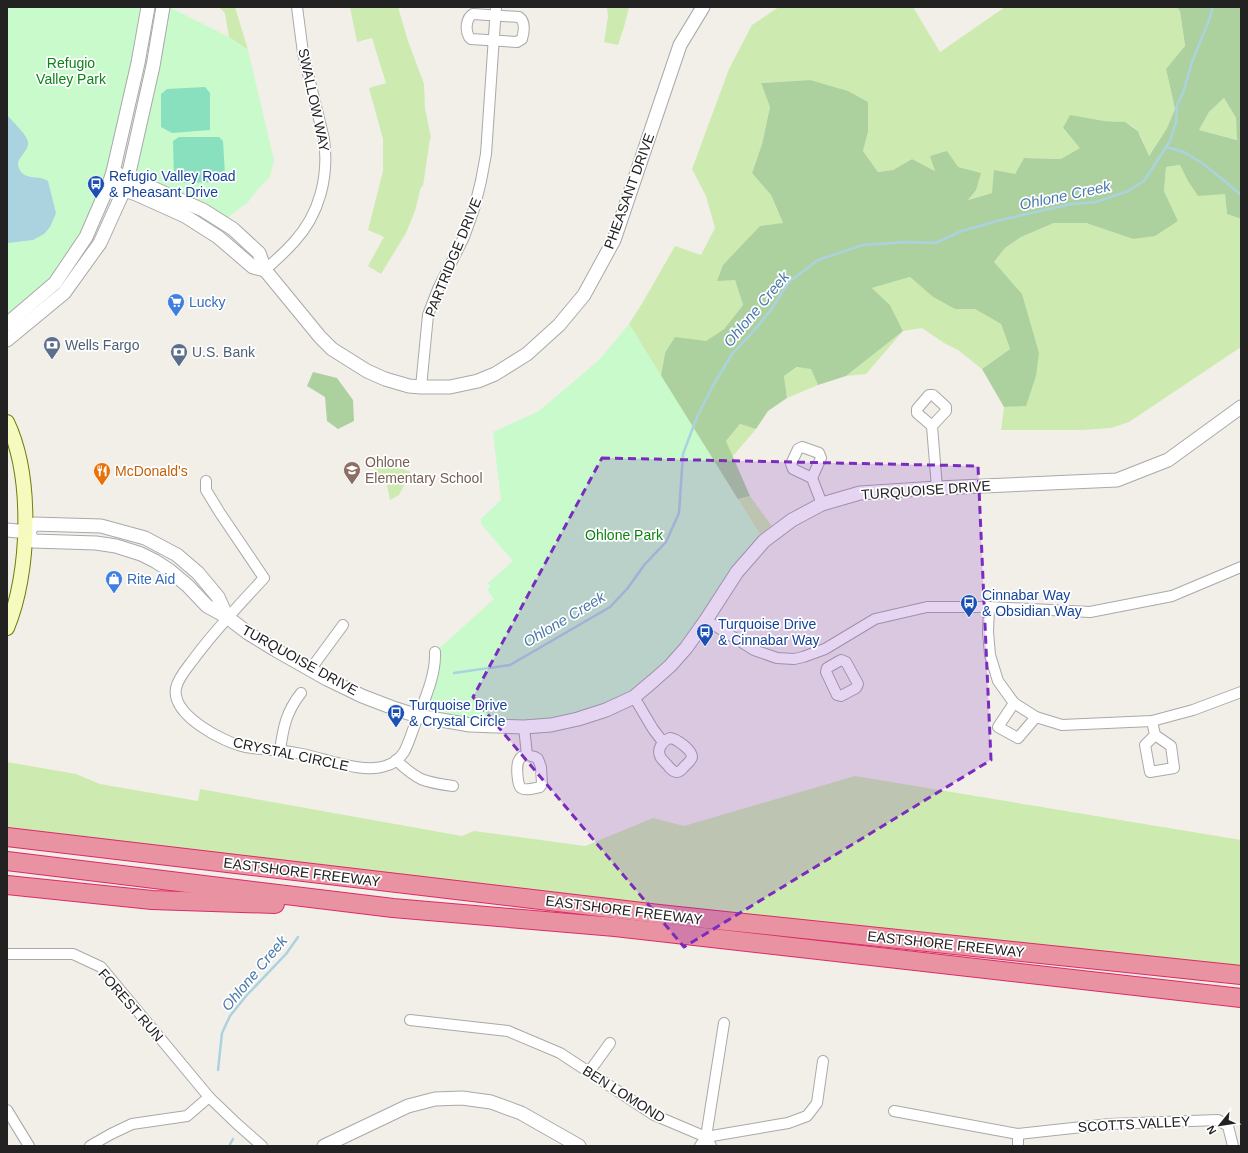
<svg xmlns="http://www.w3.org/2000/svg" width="1248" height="1153" viewBox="0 0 1248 1153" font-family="Arial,sans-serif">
	<rect width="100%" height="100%" fill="#f2efe9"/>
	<g fill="#cdebb0">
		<path d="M219,7h16l13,43 -19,-13 -4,-24z"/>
		<path d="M350,7h48l10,34 16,43 1,24 6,30 -1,1 -7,47 -2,1 -6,24 -9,22 -25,41 -13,-8 16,-29 -16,-7 15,-59v-32l-14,-51 17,-5 -14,-45 -15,4z"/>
		<path d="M607,7h22l-5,20 -6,18 -14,-3 4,-25z"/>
		<path d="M779,7h134l27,45 65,-45h172l3,4 5,36 -19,22 9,40 -8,19 -19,29c-2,-7 -6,-21 -10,-26 -16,-18 -54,-6 -75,-2l18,19 -19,11 -38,-1 -9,16 -23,19 -25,7 -32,-29 -23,-12 -19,11 -15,2 -15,-21 5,-19 -58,-52 -49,3 9,24 -8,37 -10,29 19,22 12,28 -42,24 -18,18 12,15 8,25 -19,24 -18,12 -41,12 -4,23 -32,-52 14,-22 32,-56 26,9 14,-27 -9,-32 -14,-27 37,-100 23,-44z"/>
		<path d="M1224,98l12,20 2,22 -39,-10 10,-18z"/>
		<path d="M1181,165l7,16 37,13 2,20 14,5v128l-112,75 -18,6 -29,2h-81l3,-23 22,-2 -32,-143 11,-14 16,-11 33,-14h32l47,16 45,-18 -14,-30 2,-24z"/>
		<path d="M910,277l23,20 22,12h20l26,15 9,25 -28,20 -24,-19 -14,-7 -22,-15 -19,3 -37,43 -20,2 57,-45 -13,-26 -18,-17z"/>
		<path d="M798,367l13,1 7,17 -31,13 -3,-22z"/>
		<path d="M740,424l16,5 -24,28 -6,-16z"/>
		<path d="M370,462h12l29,10 -12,23 -9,5 -3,-15z"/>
		<path d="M750,496l26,36 -12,9 -26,-42z"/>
		<path d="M7,762l69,12 24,10 98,17 2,-12 262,47 12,-5 111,15 68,-28 31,8 171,-50 386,64v135l-1234,-138z"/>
	</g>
	<g fill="#add19e" fill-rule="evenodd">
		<path d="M1177,7h64v212l-14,-5 -2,-20 -27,2 -10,-15 -8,-16 -14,2 -2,24 14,30 -23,15 -22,3 -47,-16h-32l-33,14 -16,11 -11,14 28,32 17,59 -3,23 -10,30 -22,1 -22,-38 28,-20 -9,-25 -26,-15h-20l-22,-12 -23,-20 -38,11 18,17 13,26 -57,45 -28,9 -7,-16 -14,-2 -13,9 3,22 -19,13 -12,18 -16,-5 -14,17 24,55 -12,3 -231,117 154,-240 4,-23 10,-16 31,4 18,-12 19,-24 -8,-25 -18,1 6,-16 37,-39 23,-3 -12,-28 -19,-22 10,-29 8,-37 -9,-24 49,-3 38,11 20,11v30l-5,19 15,21 15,-2 19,-11 23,12 -5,-15 17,-5 11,16 23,6 -5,17 -8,10 24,-7 2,-23 21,4 9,-16 37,1 19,-11 -17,-20 7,-13 34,6 21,1 13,9 11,25 18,-28 8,-19 -9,-40 19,-23 -5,-35zM1224,98l12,20 1,22 -38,-10 10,-18z"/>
		<path d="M313,372l24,6 16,22 1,21 -16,8 -11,-8 -2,-24 -18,-11z"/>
	</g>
	<g fill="#c8facc">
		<path d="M7,7h141l-35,165 -58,111 -48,41z"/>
		<path d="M169,7l60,30 19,13 26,110 -4,17 -11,11 -11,14 -26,20 -94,-45z"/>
		<path d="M629,324l135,217 -58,79 -72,77 -83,28 -133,-9 17,-64 59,-53 -7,-9 3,-3 -2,-4 25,-22 -32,-37v-5l20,-19 -8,-68 46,-21 60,-51z"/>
	</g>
	<g fill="#88e0be">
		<path d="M205,87l5,6v37l-38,3 -11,-6v-33l6,-5z"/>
		<path d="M179,137h40l4,4 2,34 -5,7 -40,1 -6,-5 -1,-37z"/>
	</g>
	<path fill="#aad3df" d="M7,116l2,1c5,6 18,18 19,25 2,11 -18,17 -6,31 7,7 18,2 26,8l8,32 -6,14 -6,7 -11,6 -26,3z"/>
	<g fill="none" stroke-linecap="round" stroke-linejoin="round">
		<g stroke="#aad3df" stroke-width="2.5">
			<path d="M1166,147l18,5 18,11 25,20 14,12"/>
			<path d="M454,673l56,-8 100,-58 17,-18 18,-25 21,-22 13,-29 4,-59 14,-37 18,-35 17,-28 20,-21 18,-22 19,-29 29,-22 45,-15 44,-3 28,1 27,-12 39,-11 70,-16 25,-2 32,-11 16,-10 26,-40 6,-19 1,-17 6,-12 9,-31 17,-42 4,-13"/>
			<path d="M218,1070l4,-37 8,-17 16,-20 40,-42 12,-17"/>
			<path d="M229,1146l4,-7"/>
		</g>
		<defs>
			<g id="minor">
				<path d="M473,14l46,3c7,5 5,15 3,22l-5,3 -46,-3 -2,-2c-4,-7 -3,-19 4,-23z"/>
				<path d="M265,270c10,-9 20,-18 29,-28 26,-28 35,-66 30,-103l-21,-86 -6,-46"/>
				<path d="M421,387l7,-72 10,-26 26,-52 10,-28 7,-28 5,-27 10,-147"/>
				<path d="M932,426l14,-15v-4l-13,-12h-4l-12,14v4l15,13 5,62"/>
				<path d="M812,478l9,-20 -2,-5 -17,-6 -4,2 -7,15 2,5 19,9 10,26"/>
				<path d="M206,481v9l14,23 44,65c-25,27 -50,53 -71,82 -6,8 -15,18 -17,28 -5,27 48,55 70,59 18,3 38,3 56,7 25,5 63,21 86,11 6,-2 12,-7 16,-13 4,-7 7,-17 10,-25 9,-24 22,-50 21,-75"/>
				<path d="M989,607l-1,25 2,23 8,26 16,22 22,14 26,8 90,-4 41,-11 48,-18"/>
				<path d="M706,620l48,30 23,8 17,1 9,-2 22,-8 50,-30 52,-12h62l101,5 82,-16 69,-29"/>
				<path d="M841,660l5,2 12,22 -2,4 -15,8 -4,-1 -11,-23 1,-4z"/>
				<path d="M310,670l33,-45"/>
				<path d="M634,697l19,32 10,13"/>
				<path d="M1014,703l-16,24 20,11 18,-21"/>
				<path d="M1152,721l3,14 -10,10 5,27 24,-4 -3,-22 -16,-11"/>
				<path d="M524,727l3,28"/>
				<path d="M670,738c7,1 22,12 22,19 -1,4 -5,7 -8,10 -2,2 -4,5 -7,5 -4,0 -6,-3 -8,-5 -2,-3 -6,-6 -8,-9 -5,-8 1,-17 9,-20z"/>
				<path d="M280,751c3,-23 6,-39 21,-58"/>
				<path d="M527,755l8,2 3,2 3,8 1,17 -2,3c-5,1 -15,4 -19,1 -4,-3 -5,-24 -2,-28 2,-4 4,-4 8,-5z"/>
				<path d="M396,760c22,21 28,22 57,26"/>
				<path d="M7,954h66l28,13 108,130"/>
				<path d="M410,1020l98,11 52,22 94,62 52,22 82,-14 19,-7 10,-13 6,-42"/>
				<path d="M589,1072l21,-29"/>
				<path d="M7,1110l22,36"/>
				<path d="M894,1111l124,23 92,-10 108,-4 10,6 5,20"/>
				<path d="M706,1137l5,9"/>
				<path d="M90,1146l21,-12 21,-10 55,-8 22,-19 27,26 26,23"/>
				<path d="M700,1146l6,-9 18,-114"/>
				<path d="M1018,1146v-12"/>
			</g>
			<g id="tertiary">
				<path d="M113,172l26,10 64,28 30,19 26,24 6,17 55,67 12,12 35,22 18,8 24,7 12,1h29l28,-6 17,-7 32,-20 32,-29 25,-30 30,-55 66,-195 23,-38"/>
				<path d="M116,187l20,7 49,22 33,21 35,30 12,3"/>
				<path d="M7,324l48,-41 31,-46 23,-53 4,-12 25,-109 10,-56"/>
				<path d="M7,340l57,-47 36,-50 24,-53 4,-13 25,-111 10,-59"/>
				<path d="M7,530l21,2"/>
				<path d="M28,532l5,9 63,2 20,3 25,8 14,7 14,9 19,16 19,20 20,11 21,16 26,16 53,30 35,17 34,13 22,7 52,9 54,2 27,-2 27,-6 28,-9 28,-13 19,-16 17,-15 16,-18 20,-28 31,-48 27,-31 28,-21 30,-16 38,-11 77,-5 180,-8 51,-20 73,-53"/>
				<path d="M28,532l6,-8 67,2 44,12 32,17 21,18 20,24 9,20"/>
				<path d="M324,1146l84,-40 27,-7 27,-1 29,4 30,11 58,33"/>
			</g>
			<path id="secondary" d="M7,422c26,54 23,152 0,206"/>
			<g id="motorway">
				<path d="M7,837l652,77 582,61"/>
				<path d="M7,861l386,47 222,19 626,71"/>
				<path d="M7,885l145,15 123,4"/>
			</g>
		</defs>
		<use href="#minor" stroke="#a9a9a9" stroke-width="12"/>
		<use href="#tertiary" stroke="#a9a9a9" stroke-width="15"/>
		<use href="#secondary" stroke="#707d05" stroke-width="16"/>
		<use href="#motorway" stroke="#dc2a67" stroke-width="20"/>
		<use href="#minor" stroke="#fff" stroke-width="10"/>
		<use href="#tertiary" stroke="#fff" stroke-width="13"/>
		<use href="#secondary" stroke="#f7fabf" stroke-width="14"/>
		<use href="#motorway" stroke="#e892a2" stroke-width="18"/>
	</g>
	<path fill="#7b2cbf" fill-opacity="0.2" stroke="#7b2cbf" stroke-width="3" stroke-dasharray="8 5" stroke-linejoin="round" d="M602,458l376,8 13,294 -307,187 -211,-250z"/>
	<defs>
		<symbol id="bus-pin" viewBox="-11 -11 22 30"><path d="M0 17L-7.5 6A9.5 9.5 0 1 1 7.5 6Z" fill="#1a4fb4" stroke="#fff"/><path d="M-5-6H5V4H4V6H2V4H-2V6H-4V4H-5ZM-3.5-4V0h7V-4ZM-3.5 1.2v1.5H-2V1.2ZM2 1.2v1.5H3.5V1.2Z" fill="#fff"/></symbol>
		<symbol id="supermarket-pin" viewBox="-11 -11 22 30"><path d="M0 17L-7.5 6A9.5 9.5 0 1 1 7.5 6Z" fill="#3f7fe0" stroke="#fff"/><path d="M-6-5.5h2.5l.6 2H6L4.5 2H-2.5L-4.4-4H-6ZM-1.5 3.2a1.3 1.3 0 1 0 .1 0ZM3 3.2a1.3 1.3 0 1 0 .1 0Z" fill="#fff"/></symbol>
		<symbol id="bank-pin" viewBox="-11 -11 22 30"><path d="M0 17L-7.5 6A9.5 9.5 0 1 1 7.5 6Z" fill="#5c6f8a" stroke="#fff"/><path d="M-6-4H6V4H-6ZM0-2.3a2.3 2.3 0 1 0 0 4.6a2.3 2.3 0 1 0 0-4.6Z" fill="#fff"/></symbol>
		<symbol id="school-pin" viewBox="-11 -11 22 30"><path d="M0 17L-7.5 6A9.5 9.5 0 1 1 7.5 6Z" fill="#8d6e63" stroke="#fff"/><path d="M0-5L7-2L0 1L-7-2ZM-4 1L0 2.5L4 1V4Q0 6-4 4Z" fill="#fff"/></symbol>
		<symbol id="restaurant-pin" viewBox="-11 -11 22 30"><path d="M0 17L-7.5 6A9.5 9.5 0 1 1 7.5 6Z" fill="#e8710a" stroke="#fff"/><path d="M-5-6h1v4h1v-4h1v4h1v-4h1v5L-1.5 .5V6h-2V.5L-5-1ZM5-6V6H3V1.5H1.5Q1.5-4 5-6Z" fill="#fff"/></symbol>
		<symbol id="shop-pin" viewBox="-11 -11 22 30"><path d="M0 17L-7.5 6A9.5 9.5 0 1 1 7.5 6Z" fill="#3f7fe0" stroke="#fff"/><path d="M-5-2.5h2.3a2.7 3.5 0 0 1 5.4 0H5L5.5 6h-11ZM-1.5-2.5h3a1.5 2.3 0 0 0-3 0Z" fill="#fff"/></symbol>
	</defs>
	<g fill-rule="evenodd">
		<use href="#bus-pin" x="86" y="174" width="20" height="27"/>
		<use href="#supermarket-pin" x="166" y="292" width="20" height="27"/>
		<use href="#bank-pin" x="42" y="335" width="20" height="27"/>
		<use href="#bank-pin" x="169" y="342" width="20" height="27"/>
		<use href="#school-pin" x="342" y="460" width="20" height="27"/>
		<use href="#restaurant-pin" x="92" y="461" width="20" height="27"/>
		<use href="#shop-pin" x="104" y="569" width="20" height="27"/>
		<use href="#bus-pin" x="959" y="593" width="20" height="27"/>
		<use href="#bus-pin" x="695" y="622" width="20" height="27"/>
		<use href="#bus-pin" x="386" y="703" width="20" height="27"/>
	</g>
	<g text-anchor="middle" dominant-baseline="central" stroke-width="3.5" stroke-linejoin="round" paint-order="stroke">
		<g font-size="14" fill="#0c8416" stroke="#fff">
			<text x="71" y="63">Refugio<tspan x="71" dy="16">Valley Park</tspan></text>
			<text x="624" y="535">Ohlone Park</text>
		</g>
		<g font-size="14" fill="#222" stroke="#fff">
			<text transform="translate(314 100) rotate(78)">SWALLOW WAY</text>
			<text transform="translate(629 191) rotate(-70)">PHEASANT DRIVE</text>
			<text transform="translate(453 257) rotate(-68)">PARTRIDGE DRIVE</text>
			<text transform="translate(926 490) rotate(-4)">TURQUOISE DRIVE</text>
			<text transform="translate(300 660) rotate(29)">TURQUOISE DRIVE</text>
			<text transform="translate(291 754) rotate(12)">CRYSTAL CIRCLE</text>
			<text transform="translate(302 872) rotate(7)">EASTSHORE FREEWAY</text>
			<text transform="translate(624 910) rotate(7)">EASTSHORE FREEWAY</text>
			<text transform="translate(946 944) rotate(6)">EASTSHORE FREEWAY</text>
			<text transform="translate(131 1005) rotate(49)">FOREST RUN</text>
			<text transform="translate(624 1094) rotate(32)">BEN LOMOND</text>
			<text transform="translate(1134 1124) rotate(-3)">SCOTTS VALLEY</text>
		</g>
		<g font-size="14" fill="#164399" stroke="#fff" text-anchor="start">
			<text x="109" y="176">Refugio Valley Road<tspan x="109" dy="16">&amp; Pheasant Drive</tspan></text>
			<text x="982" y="595">Cinnabar Way<tspan x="982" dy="16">&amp; Obsidian Way</tspan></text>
			<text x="718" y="624">Turquoise Drive<tspan x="718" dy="16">&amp; Cinnabar Way</tspan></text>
			<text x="409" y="705">Turquoise Drive<tspan x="409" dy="16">&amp; Crystal Circle</tspan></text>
		</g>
		<g font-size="14" fill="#366cbe" stroke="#fff" text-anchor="start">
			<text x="189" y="302">Lucky</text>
			<text x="127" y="579">Rite Aid</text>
		</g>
		<g font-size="14" fill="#4e5e75" stroke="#fff" text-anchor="start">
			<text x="65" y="345">Wells Fargo</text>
			<text x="192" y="352">U.S. Bank</text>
		</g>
		<g font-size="14" fill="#785e54" stroke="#fff" text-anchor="start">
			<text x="365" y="462">Ohlone<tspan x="365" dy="16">Elementary School</tspan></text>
		</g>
		<g font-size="14" fill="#c56008" stroke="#fff" text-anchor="start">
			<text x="115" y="471">McDonald's</text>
		</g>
		<g font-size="15" font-style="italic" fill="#4a7aab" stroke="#fff">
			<text transform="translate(1065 195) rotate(-12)">Ohlone Creek</text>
			<text transform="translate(756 309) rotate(-50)">Ohlone Creek</text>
			<text transform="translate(564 619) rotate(-31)">Ohlone Creek</text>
			<text transform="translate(254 973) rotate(-50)">Ohlone Creek</text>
		</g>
	</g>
	<rect width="1248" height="1153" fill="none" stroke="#222222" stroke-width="16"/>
	<g transform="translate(1220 1125) rotate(240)" stroke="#ffffff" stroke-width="3" paint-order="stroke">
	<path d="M0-3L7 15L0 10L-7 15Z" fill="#222222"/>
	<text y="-6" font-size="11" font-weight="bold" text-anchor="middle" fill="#222222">N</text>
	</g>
</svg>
